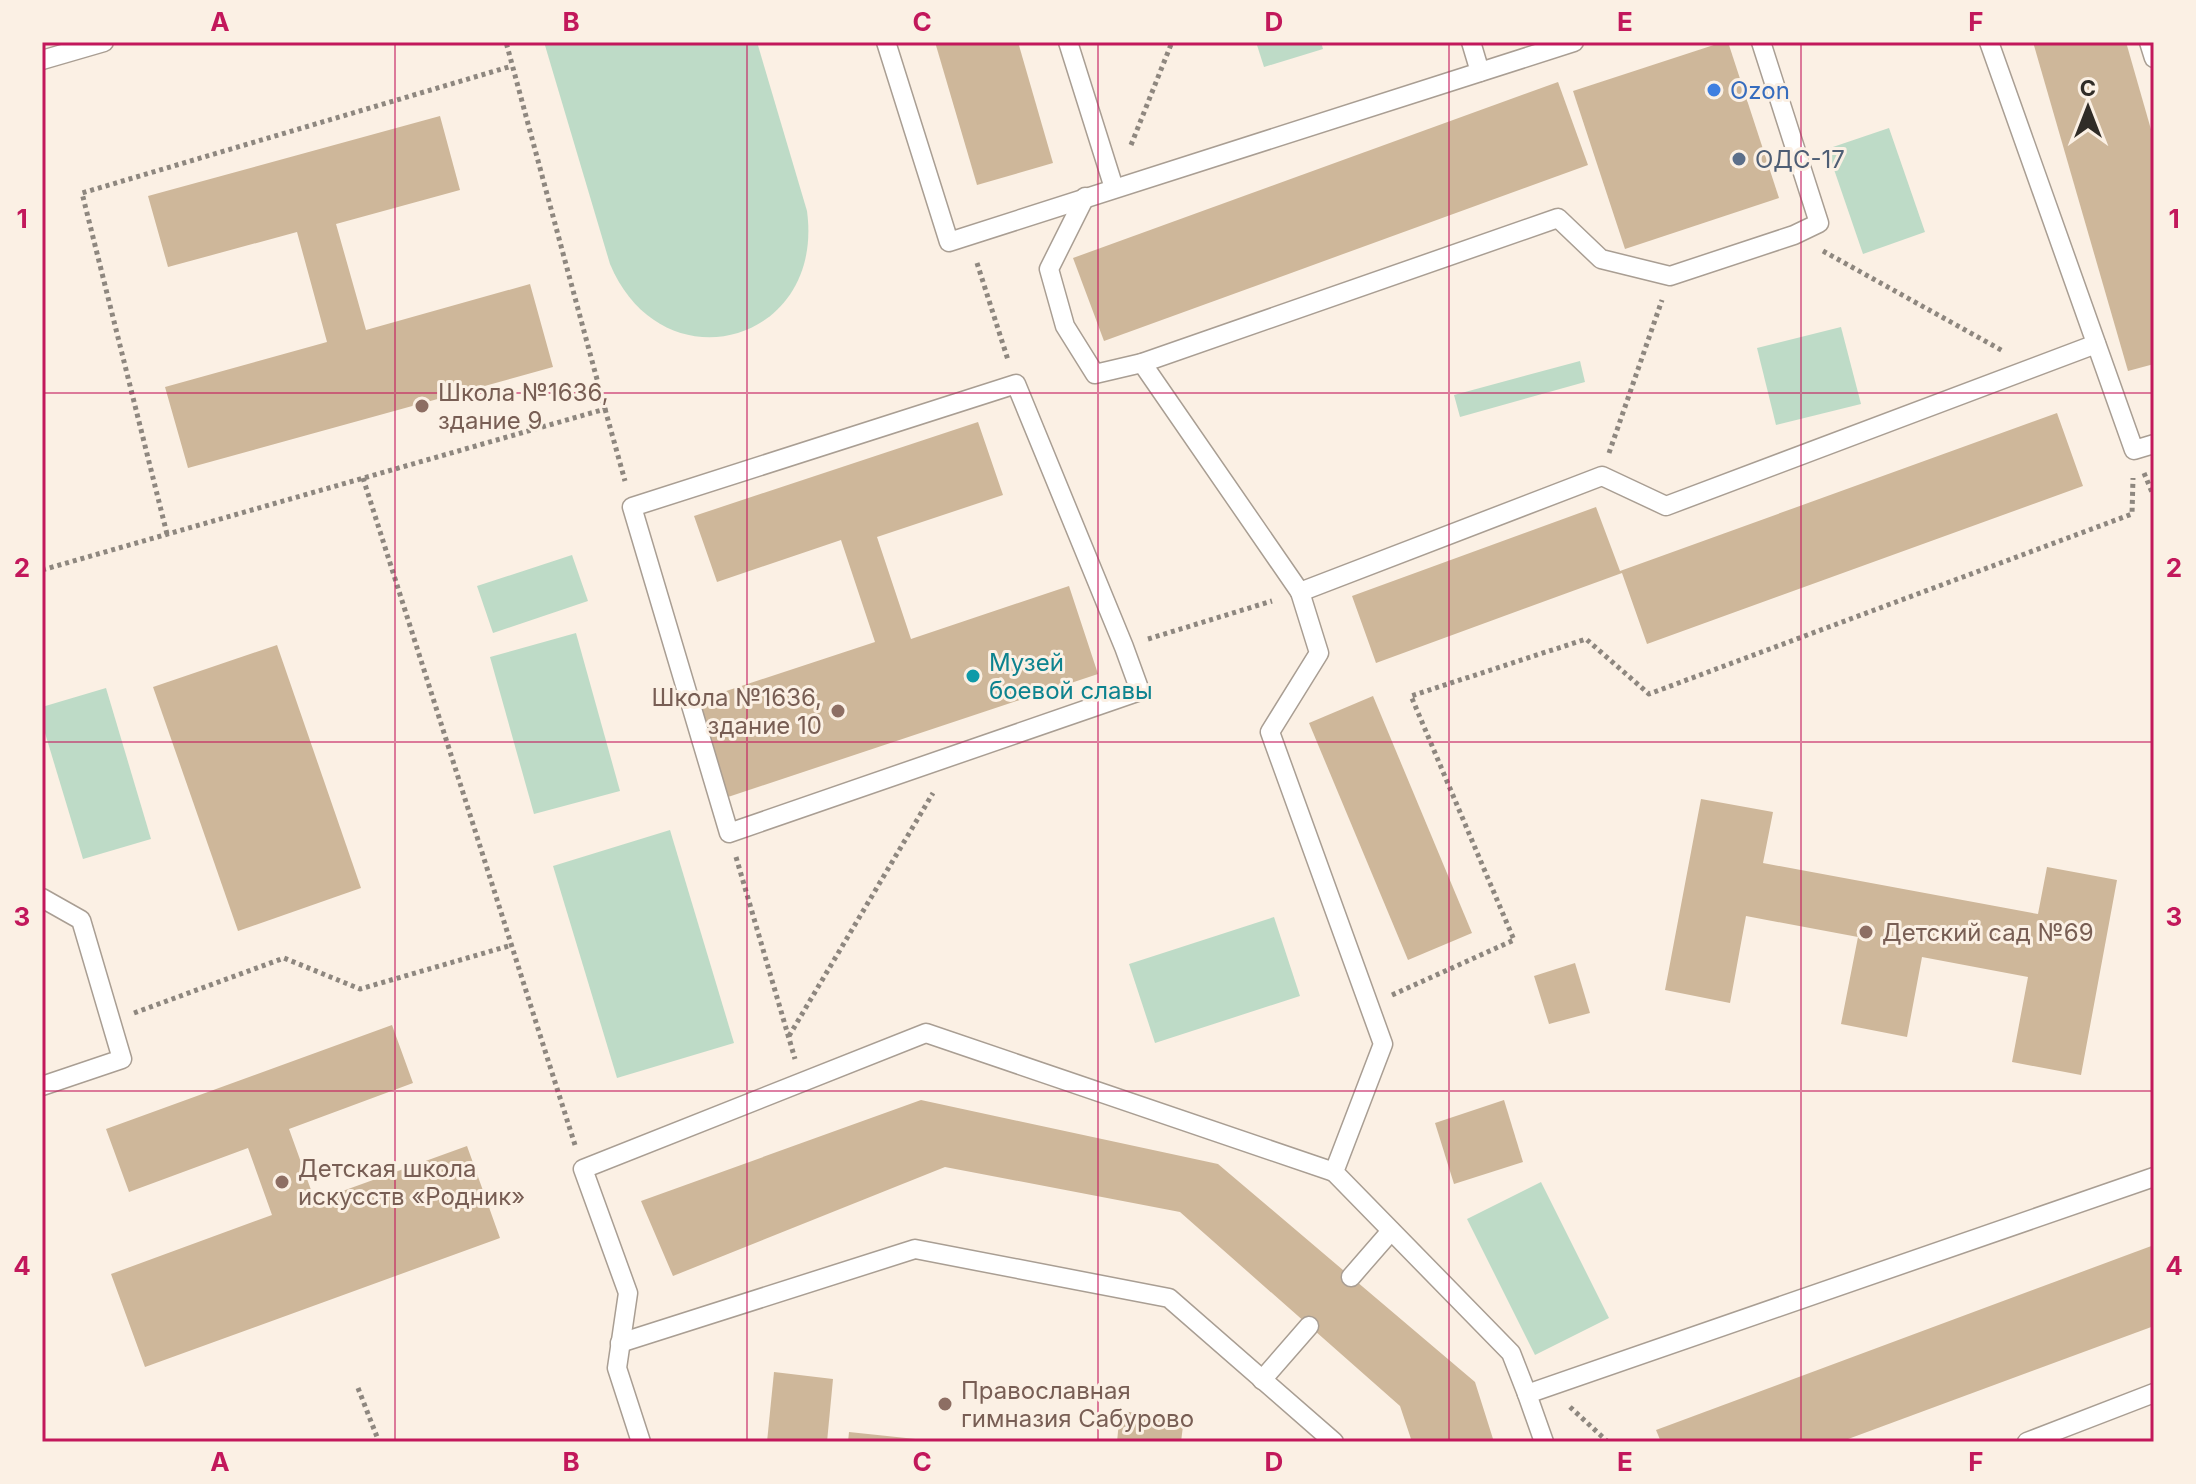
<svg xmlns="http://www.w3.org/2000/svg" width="2196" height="1484" viewBox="0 0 2196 1484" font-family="Inter,sans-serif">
	<rect width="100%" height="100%" fill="#fbf0e4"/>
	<g fill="#bedbc7">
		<path d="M544,42h213l50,169c18,133 -145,177 -197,53z"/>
		<path d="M1256,42h65l2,7 -59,18z"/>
		<path d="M1889,128l36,104 -62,22 -36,-105z"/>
		<path d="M1841,327l20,77 -85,21 -19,-77z"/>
		<path d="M1580,361l5,21 -125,35 -6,-22z"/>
		<path d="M572,555l16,46 -95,32 -16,-47z"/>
		<path d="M576,633l44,158 -86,23 -44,-157z"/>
		<path d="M106,688l45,151 -68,20 -41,-136v-16z"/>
		<path d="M670,830l64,213 -117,35 -64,-212z"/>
		<path d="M1274,917l26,79 -145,47 -26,-79z"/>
		<path d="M1541,1182l68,136 -74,37 -68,-136z"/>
	</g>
	<g fill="#ceb79a">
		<path d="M935,42h83l35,121 -76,22z"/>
		<path d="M1723,42h5l51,156 -154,51 -52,-158z"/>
		<path d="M2033,42h93l28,98v224l-26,7z"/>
		<path d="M1558,82l30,83 -484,176 -31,-83z"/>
		<path d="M440,116l20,74 -124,34 30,106 164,-46 23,83 -365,101 -23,-81 162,-45 -30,-110 -129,35 -20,-71z"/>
		<path d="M2057,413l26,73 -436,158 -25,-71 -246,90 -24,-67 244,-89 24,64z"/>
		<path d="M978,422l25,73 -126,42 34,102 158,-53 29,88 -373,124 -32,-96 182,-60 -34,-102 -124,42 -23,-66z"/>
		<path d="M277,645l84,243 -123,43 -85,-244z"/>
		<path d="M1373,696l99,237 -64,27 -99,-237z"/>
		<path d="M1701,799l72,13 -10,51 275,51 9,-47 70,13 -36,195 -69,-13 16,-85 -106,-20 -15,80 -66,-13 17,-87 -112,-21 -16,87 -65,-13z"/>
		<path d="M1575,963l15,50 -41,11 -15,-48z"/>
		<path d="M392,1025l21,58 -124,46 26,72 152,-55 33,92 -355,129 -34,-93 161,-59 -24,-67 -119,44 -23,-63z"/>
		<path d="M921,1100l297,64 257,218 19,60h-82l-12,-36 -220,-194 -235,-45 -272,109 -32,-75z"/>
		<path d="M1504,1100l19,62 -69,22 -19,-61z"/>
		<path d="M2154,1245v81l-314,116h-179l-5,-12z"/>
		<path d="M774,1372l59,7 -6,63h-60z"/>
		<path d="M1120,1411l64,7 -3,24h-64z"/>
		<path d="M849,1432l76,8v2h-77z"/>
	</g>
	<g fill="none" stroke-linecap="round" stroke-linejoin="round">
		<defs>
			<g id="lane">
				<path d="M886,42l63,200 625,-200"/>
				<path d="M1068,42l46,146"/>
				<path d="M1471,42l9,30"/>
				<path d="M1989,42l145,408 20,-6"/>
				<path d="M2149,42l5,16"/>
				<path d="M42,60l62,-18"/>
				<path d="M1085,197l-36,72 16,57 30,48 47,-11 416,-145 43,41 69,17 124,-41 25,-12 -58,-181"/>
				<path d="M2096,344l-430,162 -64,-30 -302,116 19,61 -49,79 113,312 -49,128 177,181 16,41 627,-217"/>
				<path d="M1142,363l158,229"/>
				<path d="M1016,384l108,263 16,44 -411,142 -97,-326z"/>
				<path d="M42,898l39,22 41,139 -80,27"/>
				<path d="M1351,1277l40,-46"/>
				<path d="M620,1343l295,-94 254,49 165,144"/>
				<path d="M1262,1380l47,-54"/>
				<path d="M1527,1394l17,48"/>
				<path d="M641,1442l-24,-74 11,-75 -45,-124 343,-136 408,139"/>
				<path d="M2027,1442l127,-49"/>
			</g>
		</defs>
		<use href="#lane" stroke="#a99e93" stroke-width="21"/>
		<g stroke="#8e877f" stroke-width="5" stroke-dasharray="4 4" stroke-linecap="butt">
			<path d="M1131,145l41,-103"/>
			<path d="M1823,251l180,100"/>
			<path d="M977,263l31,97"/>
			<path d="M605,409l20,72"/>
			<path d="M1609,453l53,-153"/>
			<path d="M2144,473l10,24"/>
			<path d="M363,478l212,667"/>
			<path d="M167,534l-85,-341 430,-127"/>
			<path d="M42,570l563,-161 -99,-367"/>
			<path d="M1148,639l124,-38"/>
			<path d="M736,857l59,202"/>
			<path d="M1392,995l122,-55 -103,-244 175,-57 63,55 483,-180 1,-36"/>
			<path d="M134,1013l150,-55 76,31 152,-44"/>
			<path d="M789,1036l144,-243"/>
			<path d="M358,1388l21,54"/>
			<path d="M1570,1407l38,35"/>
		</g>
		<use href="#lane" stroke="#fff" stroke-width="18"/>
	</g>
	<path fill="none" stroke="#c2185b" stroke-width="2" stroke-opacity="0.55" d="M395,42v1400M747,42v1400M1098,42v1400M1449,42v1400M1801,42v1400M42,393h2112M42,742h2112M42,1091h2112"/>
	<circle fill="#3f7fe0" stroke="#fbf0e4" stroke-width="3" cx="1714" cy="90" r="8"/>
	<circle fill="#5c6f8a" stroke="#fbf0e4" stroke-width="3" cx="1739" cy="159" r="8"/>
	<g fill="#8d6e63" stroke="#fbf0e4" stroke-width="3">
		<circle cx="422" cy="406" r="8"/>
		<circle cx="838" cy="711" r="8"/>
		<circle cx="1866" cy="932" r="8"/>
		<circle cx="282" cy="1182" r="8"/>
		<circle cx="945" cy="1404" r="8"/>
	</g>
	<circle fill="#0f9aa8" stroke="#fbf0e4" stroke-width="3" cx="973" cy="676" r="8"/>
	<g text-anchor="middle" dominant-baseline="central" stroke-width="6" stroke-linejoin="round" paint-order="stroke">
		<g font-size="24" fill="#366cbe" stroke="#fbf0e4" text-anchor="start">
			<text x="1730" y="90">Ozon</text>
		</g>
		<g font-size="24" fill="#4e5e75" stroke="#fbf0e4" text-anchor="start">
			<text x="1755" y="159">ОДС-17</text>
		</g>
		<g font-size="24" fill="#785e54" stroke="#fbf0e4" text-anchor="start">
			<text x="438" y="392">Школа №1636,<tspan x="438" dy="28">здание 9</tspan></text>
			<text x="822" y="697" text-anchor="end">Школа №1636,<tspan x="822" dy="28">здание 10</tspan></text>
			<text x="1882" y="932">Детский сад №69</text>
			<text x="298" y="1168">Детская школа<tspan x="298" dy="28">искусств «Родник»</tspan></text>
			<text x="961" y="1390">Православная<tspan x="961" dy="28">гимназия Сабурово</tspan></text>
		</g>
		<g font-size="24" fill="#0d838f" stroke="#fbf0e4" text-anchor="start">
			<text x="989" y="662">Музей<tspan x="989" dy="28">боевой славы</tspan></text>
		</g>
	</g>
	<rect width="2196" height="1484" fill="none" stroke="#fbf0e4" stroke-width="88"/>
	<g transform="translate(2088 108)" stroke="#fbf0e4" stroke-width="6" paint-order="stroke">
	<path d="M0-6L14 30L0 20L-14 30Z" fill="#302c27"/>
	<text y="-12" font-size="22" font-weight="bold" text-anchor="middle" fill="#302c27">С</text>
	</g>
	<rect x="44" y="44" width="2108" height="1396" fill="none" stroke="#c2185b" stroke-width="3"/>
	<g font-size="26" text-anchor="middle" font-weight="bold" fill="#c2185b">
		<text x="220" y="31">A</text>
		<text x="571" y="31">B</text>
		<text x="922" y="31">C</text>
		<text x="1274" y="31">D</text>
		<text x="1625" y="31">E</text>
		<text x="1976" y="31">F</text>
		<text x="22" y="228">1</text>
		<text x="2174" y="228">1</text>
		<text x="22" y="577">2</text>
		<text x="2174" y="577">2</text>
		<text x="22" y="926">3</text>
		<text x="2174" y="926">3</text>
		<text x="22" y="1275">4</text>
		<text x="2174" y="1275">4</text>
		<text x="220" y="1471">A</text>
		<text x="571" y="1471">B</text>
		<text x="922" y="1471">C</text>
		<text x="1274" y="1471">D</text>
		<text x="1625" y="1471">E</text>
		<text x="1976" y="1471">F</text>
	</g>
</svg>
